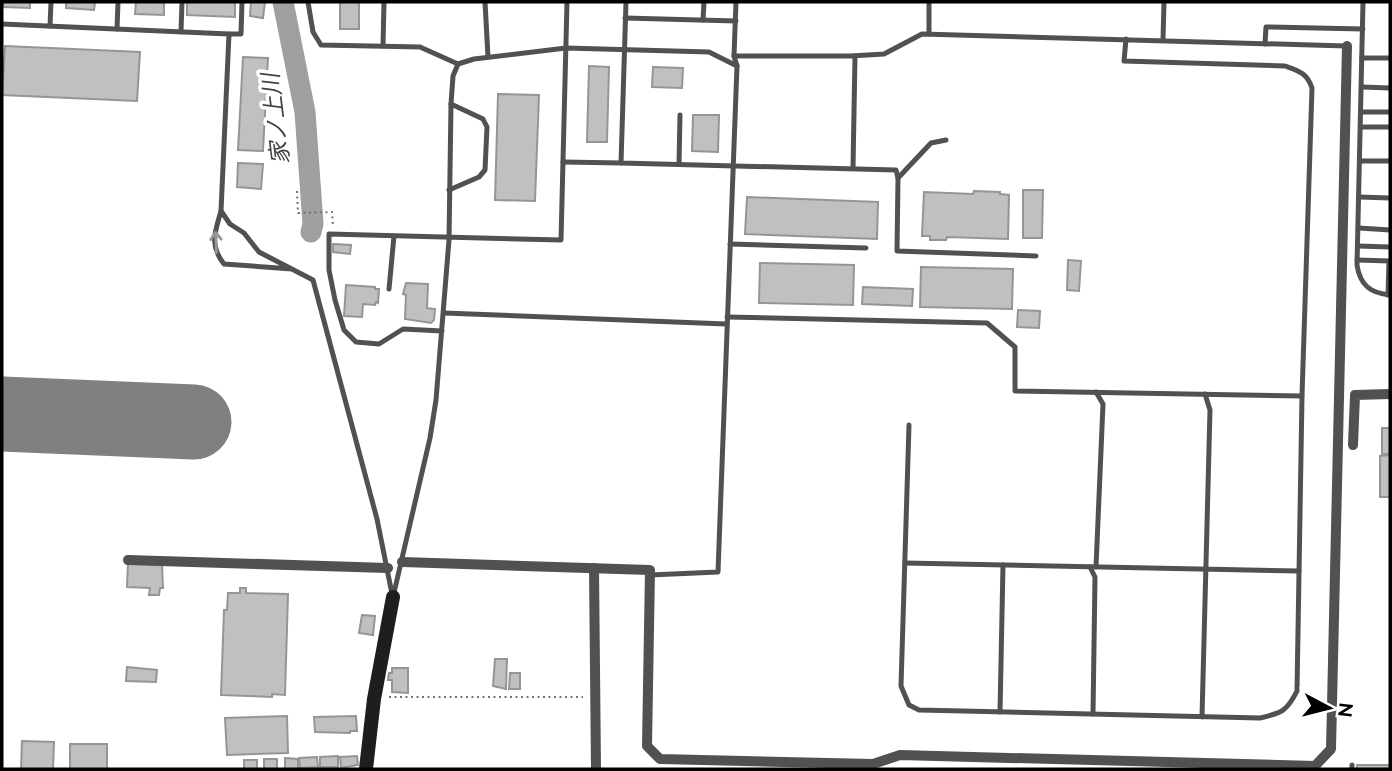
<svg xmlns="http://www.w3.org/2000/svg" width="1392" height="771" viewBox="0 0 1392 771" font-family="Raleway,'Noto Sans JP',sans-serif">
	<rect width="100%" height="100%" fill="#fff"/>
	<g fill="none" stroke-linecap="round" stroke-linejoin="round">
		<path stroke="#9f9f9f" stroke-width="21" d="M283,2l22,110 8,112 -2,8"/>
		<path stroke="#808080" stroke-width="75" d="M2,414l192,8"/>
	</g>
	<g fill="#c0c0c0" stroke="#959595" stroke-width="2">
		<path d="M3,2h27v6l-27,-1z"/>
		<path d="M66,2h29l-1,8 -28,-2z"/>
		<path d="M136,2h28v13l-29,-1z"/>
		<path d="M187,2h48v15l-48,-2z"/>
		<path d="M251,2h14l-2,16 -13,-2z"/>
		<rect x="340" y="2" width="19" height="27"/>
		<path d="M5,46l135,6 -3,49 -135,-6z"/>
		<path d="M243,57l25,1 -5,93 -25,-1z"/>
		<path d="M589,66l20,1 -2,75h-20z"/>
		<path d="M653,67l30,1 -1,20 -30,-1z"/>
		<path d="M498,94l41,1 -4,106 -40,-1z"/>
		<path d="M693,115h26l-1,37 -26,-1z"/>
		<path d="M238,163l25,1 -2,25 -24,-2z"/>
		<path d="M1023,190h20l-1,48h-19z"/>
		<path d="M974,191l26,1v2l9,1 -1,44 -61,-2 -1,3h-16v-4h-8l2,-44 49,2z"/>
		<path d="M747,197l131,5 -1,37 -132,-5z"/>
		<path d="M333,244l18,1 -1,9 -17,-2z"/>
		<path d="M1068,260l13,1 -2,30 -12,-1z"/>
		<path d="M760,263l94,2 -1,40 -94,-2z"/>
		<path d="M921,267l92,2 -1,40 -92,-2z"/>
		<path d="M406,283l22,1 -1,24 8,1 -1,11 -3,3 -26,-4 1,-24 -3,-1z"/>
		<path d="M346,285l29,2v2h4l-1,14 -2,-1 -1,3 -12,-1 -1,13 -18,-1z"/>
		<path d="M863,287l50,2 -1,17 -50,-2z"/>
		<path d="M1018,310l22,1 -1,17 -22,-1z"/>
		<rect x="1382" y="428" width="8" height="26"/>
		<path d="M1390,455v42h-10v-41z"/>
		<path d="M128,563l34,2 1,23h-3l-1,7h-10l1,-7 -23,-1z"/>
		<path d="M240,588h6v5l42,1 -3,101 -13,-1v3l-51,-2 3,-85h3l1,-17h12z"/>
		<path d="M362,615l13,1 -2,19 -14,-2z"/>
		<path d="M495,659h12l-1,30 -13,-3z"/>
		<path d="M127,667l30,3 -1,12 -30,-1z"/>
		<path d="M392,668h16v25l-16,-1v-12h-4l1,-7h3z"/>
		<path d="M510,673h10v16h-11z"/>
		<path d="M287,716l1,37 -61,2 -2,-37z"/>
		<path d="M356,716l1,15h-7v2l-35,-1 -1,-15z"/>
		<path d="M22,741l32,1 -1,27h-32z"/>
		<rect x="70" y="744" width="37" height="25"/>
		<path d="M338,756v11h-18v-10z"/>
		<path d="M357,756l1,9 -17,3 -1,-11z"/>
		<path d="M317,757l1,10 -18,1 -1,-10z"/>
		<path d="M285,758l13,1v10h-13z"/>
		<rect x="264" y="759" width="13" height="10"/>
		<rect x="244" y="760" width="13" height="9"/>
		<rect x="1357" y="765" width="33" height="4"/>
	</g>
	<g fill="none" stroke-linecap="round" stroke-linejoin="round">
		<g stroke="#737373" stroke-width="2" stroke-dasharray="2 3.5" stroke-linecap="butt">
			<path d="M297,191l1,22 34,-1 1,14"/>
			<path d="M389,697h194"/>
		</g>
		<g stroke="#515151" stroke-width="5">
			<path d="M308,2l5,30 8,13 99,2 38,17"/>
			<path d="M485,2l3,55"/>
			<path d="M626,2l-5,161 275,7 2,8 -1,73 139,5"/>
			<path d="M1363,2l-6,263c3,20 13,28 33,30"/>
			<path d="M625,18l111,3"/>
			<path d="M703,20l1,-18"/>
			<path d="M2,24l227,10 -8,177"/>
			<path d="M50,26l1,-24"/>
			<path d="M117,29l1,-27"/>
			<path d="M181,32l1,-30"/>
			<path d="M229,34h12l1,-32"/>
			<path d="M929,34v-32"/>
			<path d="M1126,39l-2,22 161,5c14,5 22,7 27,22l-10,308"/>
			<path d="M1163,40l1,-38"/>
			<path d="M1265,44l1,-17 97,2"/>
			<path d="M383,46l1,-44"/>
			<path d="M734,56h117l33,-2 38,-20 424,12"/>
			<path d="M1362,58h28"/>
			<path d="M1362,87l28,1"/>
			<path d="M1361,112h29"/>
			<path d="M1361,127h29"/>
			<path d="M1361,161h29"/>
			<path d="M563,162l58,1"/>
			<path d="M679,164l1,-49"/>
			<path d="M853,168l2,-112"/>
			<path d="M898,178l33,-35 15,-3"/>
			<path d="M449,190l30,-13 6,-7 2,-43 -4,-8 -32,-15"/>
			<path d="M1359,197l31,1"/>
			<path d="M1359,228l31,2"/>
			<path d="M730,244l136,4"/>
			<path d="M1358,246l32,1"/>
			<path d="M1357,260l33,1"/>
			<path d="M292,269l-68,-5c-15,-19 -9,-32 -3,-53l9,13 14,9 15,19 54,28 64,239 15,75"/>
			<path d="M389,289l5,-53"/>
			<path d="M1388,295l1,-34"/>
			<path d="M444,313l282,11"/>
			<path d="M727,317l260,6 28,24v44l287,5 -5,295c-10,20 -15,22 -37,27l-341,-8 -10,-5 -8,-19 8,-261"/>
			<path d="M442,331l-39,-2 -24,15 -23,-2 -12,-12 -9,-30 -6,-30v-36l232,6 6,-238"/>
			<path d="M1096,392l7,12 -7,163"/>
			<path d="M905,563l394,8"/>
			<path d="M1090,567l5,10 -2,137"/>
			<path d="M650,575l68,-3 19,-506 -3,-10 2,-54"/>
			<path d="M393,597l37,-159 6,-38 13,-160 2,-136 2,-28 5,-12 16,-5 92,-11 143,4 28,14"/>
			<path d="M1000,712l3,-147"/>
			<path d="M1202,717l8,-307 -5,-16"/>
			<path d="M1352,765v4"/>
		</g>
		<g stroke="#515151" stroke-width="10">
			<path d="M1353,445l2,-50 35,-1"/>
			<path d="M128,560l260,8"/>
			<path d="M402,562l248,8 -3,176 13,13 213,5 27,-9 415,11 16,-17 16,-703"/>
			<path d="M594,568l2,201"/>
		</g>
		<path stroke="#1e1e1e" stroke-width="14" d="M366,769l8,-70 19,-102"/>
	</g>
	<defs><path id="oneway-shaft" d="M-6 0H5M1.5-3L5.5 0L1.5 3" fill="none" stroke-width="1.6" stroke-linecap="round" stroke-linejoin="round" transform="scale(1.75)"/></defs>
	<use stroke="#979797" href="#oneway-shaft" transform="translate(216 242) rotate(-92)"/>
	<g text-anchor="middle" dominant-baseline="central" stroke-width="7" stroke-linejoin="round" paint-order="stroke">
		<g font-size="23" font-style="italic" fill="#404040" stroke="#fff">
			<text transform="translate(275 119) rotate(-97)">家ノ上川</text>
		</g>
	</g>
	<rect width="1392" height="771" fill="none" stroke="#000000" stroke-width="7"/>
	<g transform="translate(1329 708) rotate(97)" stroke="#ffffff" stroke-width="5" paint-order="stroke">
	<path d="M0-5L12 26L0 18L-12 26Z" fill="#000000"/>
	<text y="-10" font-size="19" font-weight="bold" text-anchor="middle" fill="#000000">N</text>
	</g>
</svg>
